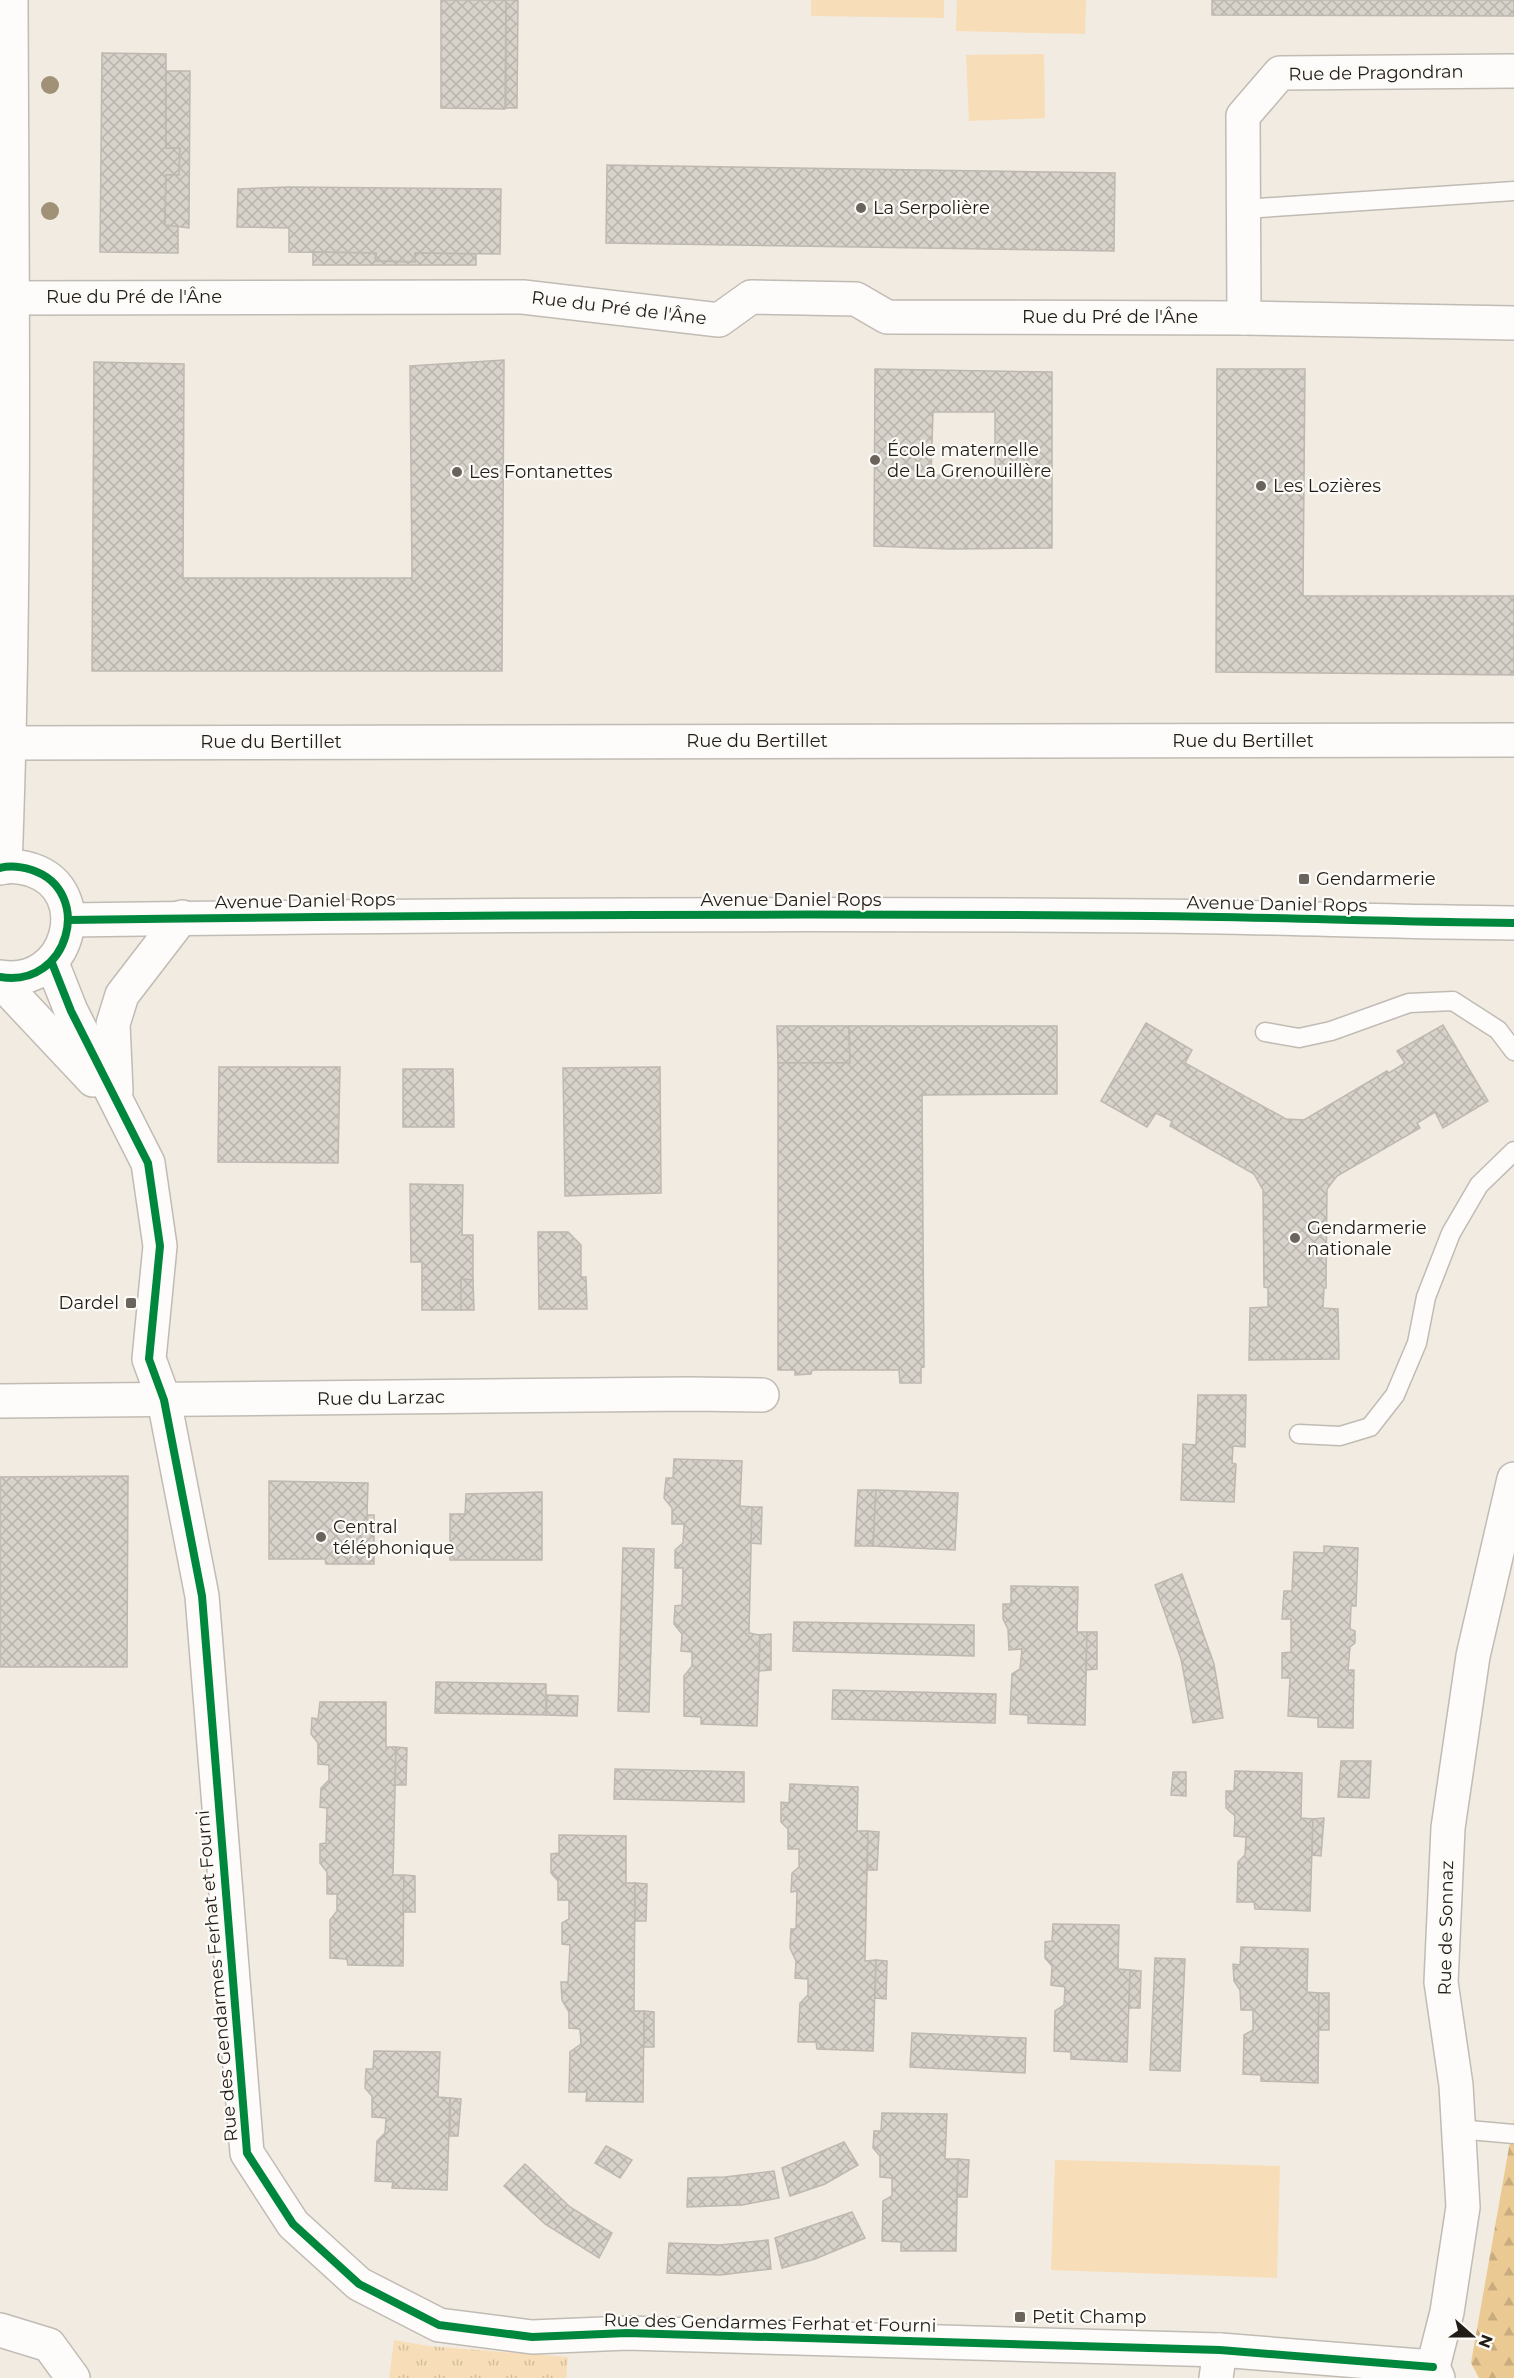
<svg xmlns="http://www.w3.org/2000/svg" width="1514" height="2378" viewBox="0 0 1514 2378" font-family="Montserrat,sans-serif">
	<defs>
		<pattern id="grass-tufts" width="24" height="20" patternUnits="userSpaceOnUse" patternTransform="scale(1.5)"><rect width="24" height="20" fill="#f7deb8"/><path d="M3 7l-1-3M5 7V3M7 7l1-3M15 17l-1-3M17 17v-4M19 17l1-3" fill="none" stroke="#d3be9d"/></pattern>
		<pattern id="forest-firs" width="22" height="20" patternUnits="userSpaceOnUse" patternTransform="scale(1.5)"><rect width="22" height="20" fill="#ebc993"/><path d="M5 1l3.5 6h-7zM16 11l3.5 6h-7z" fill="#c9ac7e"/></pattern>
		<pattern id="building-cross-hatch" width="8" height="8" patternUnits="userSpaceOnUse" patternTransform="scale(1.5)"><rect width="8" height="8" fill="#d7d2ca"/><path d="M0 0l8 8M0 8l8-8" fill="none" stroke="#b8b4ad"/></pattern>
	</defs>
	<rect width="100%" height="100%" fill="#f2ebe1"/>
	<path fill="url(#grass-tufts)" d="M394,2340l34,6 140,11 -2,21h-177z"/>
	<path fill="url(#forest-firs)" d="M1514,2119v259h-35l-8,-15z"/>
	<g fill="#f7deb8">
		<path d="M811,0h133v18l-133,-2z"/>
		<path d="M957,0h129l-1,34 -129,-3z"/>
		<path d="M1044,54l1,64 -76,3 -3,-66z"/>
		<path d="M1055,2160l225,6 -3,112 -226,-8z"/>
	</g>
	<g fill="url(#building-cross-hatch)" stroke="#beb8b1" stroke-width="1.5" fill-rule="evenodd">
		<path d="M441,0h65l-1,109 -64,-1z"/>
		<path d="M506,0h12l-1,108h-11z"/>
		<path d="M1212,0h302v16l-302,-1z"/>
		<path d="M102,53l64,1v94h14l-1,27h-13l-1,50h13v28l-78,-1z"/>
		<path d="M166,71h24l-1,157 -24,-3 1,-50h13l1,-27h-14z"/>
		<path d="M607,165l508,8 -1,78 -508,-8z"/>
		<path d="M289,187l212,2 -1,65 -85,-1v9l-40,-1 1,-8 -87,-1v-24l-52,-1 1,-38z"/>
		<path d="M313,252l63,1 -1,8 40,1v-9l61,1v11h-163z"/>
		<path d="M504,360l-2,311h-410l2,-309 90,2 -1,214h229l-2,-212z"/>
		<path d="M875,369l177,3v176l-102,1 -76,-3zM933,412h62v64l-64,-1z"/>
		<path d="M1217,369h88l-2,227h211v79l-298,-3z"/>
		<path d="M1146,1023l46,27 -7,13 101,56 18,1 83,-49 2,2 16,-10 -8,-12 46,-26 45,76 -45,27 -8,-16 -18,11 3,5 -83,48 -10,13 -1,99h-2l-1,20 15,1 1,50 -90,1 1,-52 18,-1v-19l-4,-1 -1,-97 -9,-16 -84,-48 2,-5 -16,-8 -9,14 -46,-26z"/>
		<path d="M777,1026h72l1,37h-72z"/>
		<path d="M849,1026h208v68l-135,1 2,272 -3,1v15h-21l-1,-13h-87l-1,4 -16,1v-5h-17v-307h72z"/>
		<path d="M219,1067h121l-2,96 -120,-1z"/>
		<path d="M660,1067l1,126 -96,3 -2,-128z"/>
		<path d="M403,1069h50l1,58h-51z"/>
		<path d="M410,1184l53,1 -1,50h11v45l-12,-1v31h-39v-48h-11z"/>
		<path d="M538,1232h30l13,13v32h5l1,32h-48z"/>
		<path d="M461,1279l12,1 1,30h-13z"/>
		<path d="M1198,1395h48l-1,52 -12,-1 -1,17 4,1 -2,38 -53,-2 2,-56 13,1z"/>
		<path d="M674,1459l68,2 -2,45 12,1 -3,126 11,2 -3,91 -56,-2v-7l-17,-1v-40l8,-10v-14l-11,-1 1,-17 -8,-10 1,-18 7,-1 1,-37h-8v-18l8,-7 1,-19h-12v-16l-8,-10 2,-20h7z"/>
		<path d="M128,1476l-1,191h-127v-190z"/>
		<path d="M269,1481l99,2 -1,32h7v49h-48l-1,-5h-56z"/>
		<path d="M858,1490h18l-3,56h-18z"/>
		<path d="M876,1490l82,3 -3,57 -82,-4z"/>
		<path d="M542,1492v68h-92v-46h15l1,-20z"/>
		<path d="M752,1507h10l-1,37 -10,-1z"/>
		<path d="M1324,1546l34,2 -2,58h-5l-1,23 5,2v12l-5,4 -2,23h6l-1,58 -35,-1v-9l-30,-2 2,-38h-8v-25l9,-1v-33h-9l2,-28h8l2,-39 30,1z"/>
		<path d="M623,1548l31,1 -5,163 -31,-1z"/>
		<path d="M1182,1574l32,90 9,54 -30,5 -12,-64 -26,-74z"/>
		<path d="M1011,1586l67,1 -1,45h10l-2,93 -57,-2v-8l-18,-1 2,-40 8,-5 2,-20 -13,1 -1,-21 -5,-10v-15h8z"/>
		<path d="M794,1622l180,3v31l-181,-5z"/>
		<path d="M1087,1632h10v37l-11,1z"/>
		<path d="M771,1634v36l-12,1 1,-36z"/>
		<path d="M436,1682l110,2v31l-111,-2z"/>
		<path d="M833,1690l163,4 -1,29 -163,-4z"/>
		<path d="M547,1695l31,1 -1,20 -31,-1z"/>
		<path d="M320,1702h66v45h10l-3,128h11l-1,91 -55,-1 -1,-6 -17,-1v-38l7,-9v-17h-10v-22l-7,-9v-19l6,-1 1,-35 -7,-1 1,-19 8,-8v-15l-11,-1v-21l-7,-9 1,-16 6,1z"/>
		<path d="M396,1747l11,1 -1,37h-11z"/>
		<path d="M1341,1761h30l-2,37 -31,-1z"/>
		<path d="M615,1769l129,3v30l-130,-3z"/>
		<path d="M1235,1771l67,2 -1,45 12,1 -3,92 -55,-2 -1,-7h-17l1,-40 7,-7 1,-18 -12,-1 1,-20 -9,-8v-17h8z"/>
		<path d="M1173,1772h13v24l-15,-1z"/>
		<path d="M790,1784l68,3 -1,44h11l-3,130 11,-1 -3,91 -56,-2 -1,-7h-18l2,-39 8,-8v-16l-13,-1 1,-17 -6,-13 1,-19h5l1,-38 -6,1 1,-19 7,-6v-18h-11v-20l-7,-7v-20l8,1z"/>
		<path d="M1324,1818l-3,38 -9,-1 1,-36z"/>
		<path d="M868,1831l11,1 -2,38h-10z"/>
		<path d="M559,1835l67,1v47h9l-1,128h10l-1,91 -57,-1 1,-9h-18l1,-40 11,-8 -1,-15 -11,-1v-16l-7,-12 -1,-18h7l2,-37 -8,-1v-21l7,-4v-19h-11v-19l-7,-8v-19l8,-1z"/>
		<path d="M404,1875l11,1v36h-12z"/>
		<path d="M635,1883l12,1 -1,37h-11z"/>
		<path d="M1053,1924l66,1 -1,44 12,1 -3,92 -56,-3v-7l-17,-1 1,-40 9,-6 1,-18 -14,-2 1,-19 -7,-8v-16l7,-1z"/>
		<path d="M1241,1947l67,2 -1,43 12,1 -1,90 -57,-2v-6l-18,-1 1,-39 9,-5v-20h-12l-1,-20 -6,-9 -1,-17 7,1z"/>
		<path d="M1155,1958l30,1 -5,112 -30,-1z"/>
		<path d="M876,1960l11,1 -1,38 -11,-1z"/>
		<path d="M1130,1970l11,1 -1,37h-11z"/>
		<path d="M1319,1993h10v37h-11z"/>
		<path d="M644,2011l10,1v35h-10z"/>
		<path d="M912,2033l114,5 -1,35 -115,-6z"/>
		<path d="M374,2051l66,1 -2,45 12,1 -3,92 -55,-2 1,-6 -18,-1 2,-40 8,-8 1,-15 -14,-1v-21l-7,-8 1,-19h7z"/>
		<path d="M450,2098l11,1 -3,37h-8z"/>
		<path d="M882,2113l65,1 -2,45h13l-2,92h-55v-9l-19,-1 1,-40 9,-5v-18l-12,-1v-21l-7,-8 1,-17h7z"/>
		<path d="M844,2142l14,23 -33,19 -35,12 -8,-28z"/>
		<path d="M606,2146l26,14 -12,18 -25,-15z"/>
		<path d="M958,2159l11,1 -2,37h-10z"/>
		<path d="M525,2164l45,43 42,26 -13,25 -54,-34 -41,-38z"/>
		<path d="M774,2171l5,27 -37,7 -55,2 1,-29 37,-1z"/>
		<path d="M852,2212l13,26 -50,21 -33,9 -7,-30z"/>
		<path d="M768,2240l3,29 -51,6 -53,-2 2,-30 51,2z"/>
	</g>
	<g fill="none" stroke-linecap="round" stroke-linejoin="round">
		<defs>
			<g id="service">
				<path d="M1244,209l270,-18"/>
				<path d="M1265,1032l34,6 32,-7 78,-28 44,-2 45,29 16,21"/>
				<path d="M1299,1434l41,2 30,-9 25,-32 22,-52 9,-46 25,-64 28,-48 35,-34"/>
				<path d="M1458,2129l56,5"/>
			</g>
			<g id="minor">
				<path d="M0,298l523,-1 196,23 32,-23 105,2 31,18 357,1 270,5"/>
				<path d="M1244,318l-1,-202 37,-43 234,-2"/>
				<path d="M0,743l1514,-3"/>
				<path d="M5,867c11,-289 7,-578 6,-867"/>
				<path d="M52,963l19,48 77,152 12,83 -11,113 15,41 38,196 45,557 46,71 66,60 80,41 93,12 95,-4 593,17 213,17"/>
				<path d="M0,981l93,99"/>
				<path d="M116,1091l-3,-67 9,-29 60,-78"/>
				<path d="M0,1401l689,-7 73,1"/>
				<path d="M0,2330l49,15 24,33"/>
				<path d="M1216,2378l4,-28"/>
				<path d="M1438,2378l-5,-11 14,-55 16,-105 -7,-122 -15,-103 7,-154 25,-172 41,-177"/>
			</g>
			<g id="primary">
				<path d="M0,868c11,-3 22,-1 32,2 63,21 37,119 -32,107"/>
				<path d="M68,920c361,-5 722,-7 1083,-4 121,1 242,6 363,7"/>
			</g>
		</defs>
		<use href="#service" stroke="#c0bbb4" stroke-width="21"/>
		<use href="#minor" stroke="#c0bbb4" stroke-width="36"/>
		<use href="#primary" stroke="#c0bbb4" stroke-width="36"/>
		<use href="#service" stroke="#fdfcfa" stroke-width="18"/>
		<use href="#minor" stroke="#fdfcfa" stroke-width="33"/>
		<use href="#primary" stroke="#fdfcfa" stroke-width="33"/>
		<defs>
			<g id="cycleway">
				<path d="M0,868c11,-3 22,-1 32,2 63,21 37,119 -32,107"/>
				<path d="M68,920c361,-5 722,-7 1083,-4 121,1 242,6 363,7"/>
				<path d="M52,963l19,48 77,152 12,83 -11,113 15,41 38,196 45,557 46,71 66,60 80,41 93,12 95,-4 593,17 213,17"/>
			</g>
		</defs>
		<use href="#cycleway" stroke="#fdfbf8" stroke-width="11"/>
		<use href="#cycleway" stroke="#00873e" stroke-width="8"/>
	</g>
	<g fill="#a19177">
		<circle cx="50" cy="85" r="9"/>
		<circle cx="50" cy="211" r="9"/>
	</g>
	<g fill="#6a645d" stroke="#fdfbf8" stroke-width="2">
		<circle cx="861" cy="208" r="6"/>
		<circle cx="875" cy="460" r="6"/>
		<circle cx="457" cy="472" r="6"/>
		<circle cx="1261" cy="486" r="6"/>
		<rect x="1298" y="873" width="12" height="12" rx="3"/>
		<circle cx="1295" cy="1238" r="6"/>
		<rect x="125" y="1297" width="12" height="12" rx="3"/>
		<circle cx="321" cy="1537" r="6"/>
		<rect x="1014" y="2311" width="12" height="12" rx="3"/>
	</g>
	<g text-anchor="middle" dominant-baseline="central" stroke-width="4.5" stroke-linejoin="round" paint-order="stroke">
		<g font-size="18" fill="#211c16" stroke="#fdfbf8">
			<text transform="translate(1376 73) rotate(-1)">Rue de Pragondran</text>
			<text x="134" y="297">Rue du Pré de l'Âne</text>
			<text transform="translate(619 308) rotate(7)">Rue du Pré de l'Âne</text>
			<text x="1110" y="317">Rue du Pré de l'Âne</text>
			<text x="757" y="741">Rue du Bertillet</text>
			<text x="1243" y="741">Rue du Bertillet</text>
			<text x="271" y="742">Rue du Bertillet</text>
			<text x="791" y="900">Avenue Daniel Rops</text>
			<text transform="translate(305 901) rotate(-1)">Avenue Daniel Rops</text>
			<text transform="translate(1277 904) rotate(1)">Avenue Daniel Rops</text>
			<text transform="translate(381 1398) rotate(-1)">Rue du Larzac</text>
			<text transform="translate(1446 1928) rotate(-89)">Rue de Sonnaz</text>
			<text transform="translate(217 1976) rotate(-95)">Rue des Gendarmes Ferhat et Fourni</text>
			<text transform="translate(770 2323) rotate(1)">Rue des Gendarmes Ferhat et Fourni</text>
		</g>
		<g font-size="18" fill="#211c16" stroke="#fdfbf8" text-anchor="start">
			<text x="873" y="208">La Serpolière</text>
			<text x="887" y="450">École maternelle<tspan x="887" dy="21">de La Grenouillère</tspan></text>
			<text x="469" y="472">Les Fontanettes</text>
			<text x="1273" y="486">Les Lozières</text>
			<text x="1316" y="879">Gendarmerie</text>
			<text x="1307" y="1228">Gendarmerie<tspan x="1307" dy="21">nationale</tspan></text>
			<text x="119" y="1303" text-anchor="end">Dardel</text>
			<text x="333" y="1527">Central<tspan x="333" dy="21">téléphonique</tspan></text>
			<text x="1032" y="2317">Petit Champ</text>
		</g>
	</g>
	<g transform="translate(1472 2336) rotate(111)" stroke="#fdfbf8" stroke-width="4.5" paint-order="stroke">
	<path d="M0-4.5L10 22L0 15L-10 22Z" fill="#211c16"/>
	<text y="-9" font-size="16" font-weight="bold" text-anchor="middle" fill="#211c16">N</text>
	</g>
</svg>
